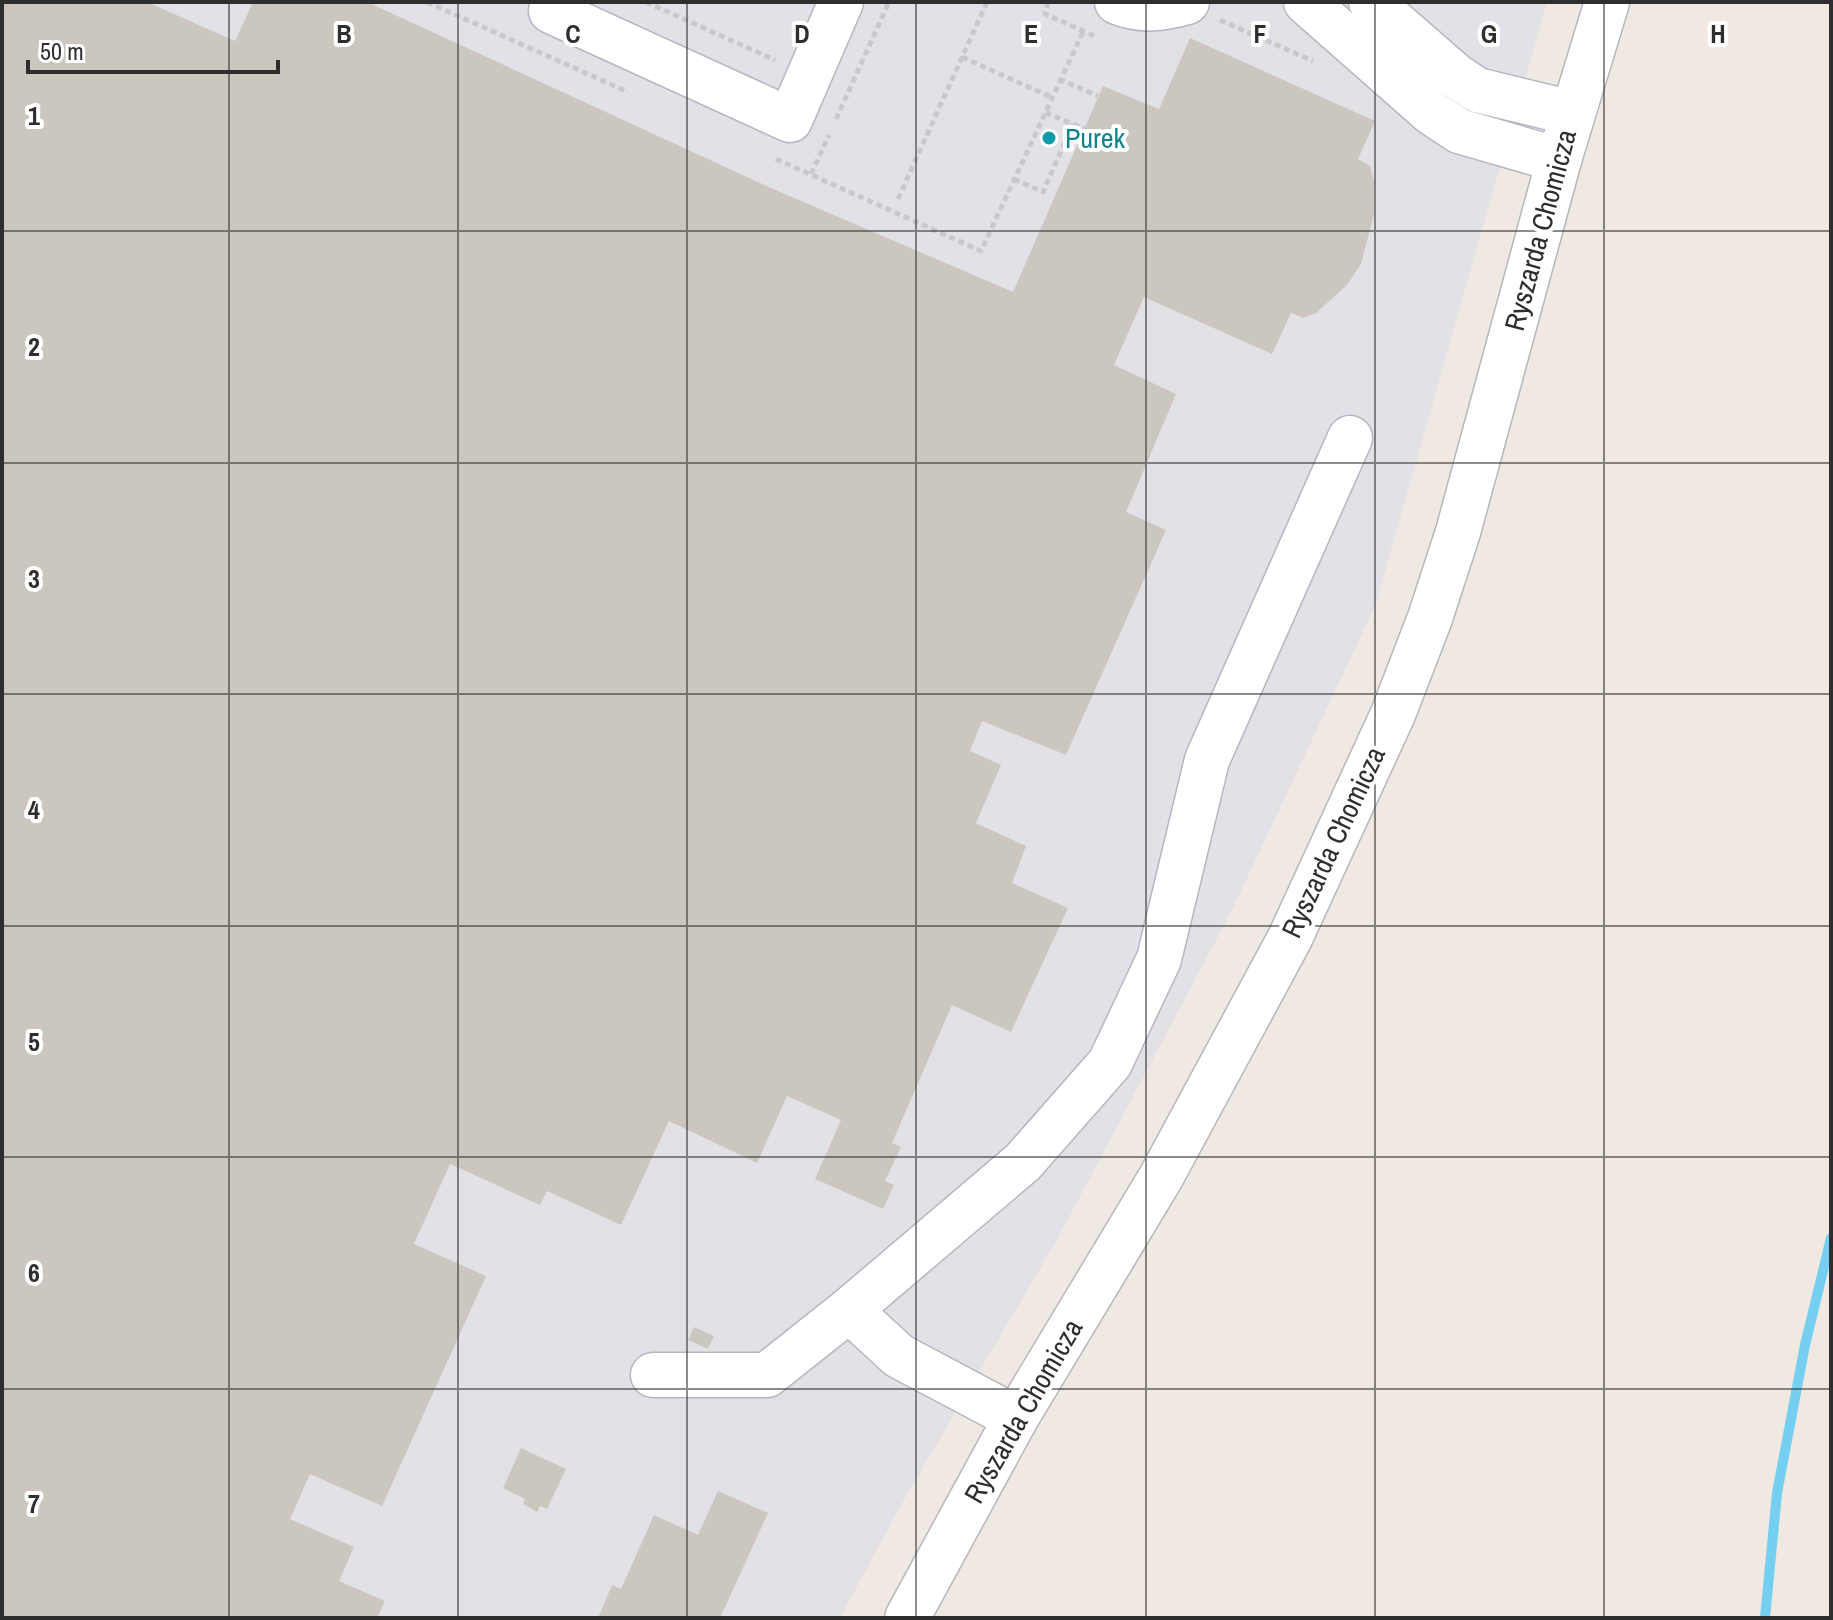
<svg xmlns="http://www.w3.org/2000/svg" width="1833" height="1620" viewBox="0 0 1833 1620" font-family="'Archivo Narrow',sans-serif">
	<rect width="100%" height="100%" fill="#efe9e1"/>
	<path fill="#e3e1e8" d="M2,2h1545l-172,604 -142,302 -175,330 -157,267 -61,113h-838z"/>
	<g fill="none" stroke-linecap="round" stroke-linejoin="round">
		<path stroke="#75cff0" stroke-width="10" d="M1765,1618l12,-125 28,-148 26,-107"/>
	</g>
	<g fill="#cbc7bf">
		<path d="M2,2h145l88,39 18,-39h114l404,186 242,104 90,-206 56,23 31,-71 185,83 -17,38 12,7 4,15v33l-13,50 -14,21 -31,28 -13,5 -12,-5 -19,41 -128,-57 -30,68 62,29 -50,118 40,18 -100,225 -84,-34 -12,30 31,14 -25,58 50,23 -14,37 56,25 -57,124 -59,-27 -60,138 9,4 -16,34 9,4 -11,24 -68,-30 26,-59 -54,-24 -30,67 -88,-42 -48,104 -74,-34 -7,14 -90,-41 -36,80 72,32 -104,230 -72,-32 -20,45 64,28 -15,34 46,20 -8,17h-375z"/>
		<path d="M694,1327l20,9 -6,13 -20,-9z"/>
		<path d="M521,1448l45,21 -19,40 -7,-3 -3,6 -14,-8 2,-5 -22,-11z"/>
		<path d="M718,1491l50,22 -48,105h-122l14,-33 9,4 33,-74 44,20z"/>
	</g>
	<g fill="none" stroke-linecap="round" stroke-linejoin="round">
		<defs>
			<g id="minor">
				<path d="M554,2l-3,9 239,109 51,-118"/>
				<path d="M1117,2c24,10 45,7 70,0"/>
				<path d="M1306,2l126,111 27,18 100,29"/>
				<path d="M1371,2l85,74 21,14 95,23"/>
				<path d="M849,1310l50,46 117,62"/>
				<path d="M653,1375h114l82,-65 174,-148 87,-99 49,-104 48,-199 143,-322"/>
				<path d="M907,1618l109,-200 145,-241 129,-239 103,-224 37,-96 28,-86 101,-372 48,-158"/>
			</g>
		</defs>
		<use href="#minor" stroke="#b4b7c1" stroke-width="47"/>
		<g stroke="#c9c9c9" stroke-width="5" stroke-dasharray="6 4" stroke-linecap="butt">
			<path d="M427,2l201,90"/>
			<path d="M646,2l129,58"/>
			<path d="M1048,2l-3,12 50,22"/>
			<path d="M1220,20l93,41"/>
			<path d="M962,57l89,40"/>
			<path d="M1059,79l39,17"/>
			<path d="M836,119l53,-117"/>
			<path d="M1073,124l11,5"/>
			<path d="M776,159l205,92 102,-219"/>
			<path d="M811,174l18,-39"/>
			<path d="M1014,179l29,13 30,-68 -29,-12"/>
			<path d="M898,199l89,-197"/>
		</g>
		<use href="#minor" stroke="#fff" stroke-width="44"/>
	</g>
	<path fill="none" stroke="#2e2e2e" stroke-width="2" stroke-opacity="0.55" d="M229,2v1616M458,2v1616M687,2v1616M916,2v1616M1146,2v1616M1375,2v1616M1604,2v1616M2,231h1829M2,463h1829M2,694h1829M2,926h1829M2,1157h1829M2,1389h1829"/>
	<circle fill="#0f9aa8" stroke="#fff" stroke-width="3" cx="1049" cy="138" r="8"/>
	<g text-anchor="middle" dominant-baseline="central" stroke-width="8" stroke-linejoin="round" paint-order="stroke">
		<g font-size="28" fill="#0d838f" stroke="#fff" text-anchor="start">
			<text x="1065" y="138">Purek</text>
		</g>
		<g font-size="28" fill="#2e2e2e" stroke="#fff">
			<text transform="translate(1540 230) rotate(-75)">Ryszarda Chomicza</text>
			<text transform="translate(1333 842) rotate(-65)">Ryszarda Chomicza</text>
			<text transform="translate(1023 1411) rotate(-60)">Ryszarda Chomicza</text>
		</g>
	</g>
	<g font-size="26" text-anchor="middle" font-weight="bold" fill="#2e2e2e" stroke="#fff" stroke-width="8" stroke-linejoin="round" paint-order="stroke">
		<text x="344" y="43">B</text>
		<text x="573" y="43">C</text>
		<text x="802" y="43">D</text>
		<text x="1031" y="43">E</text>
		<text x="1260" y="43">F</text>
		<text x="1489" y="43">G</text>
		<text x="1718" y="43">H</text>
		<text x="34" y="125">1</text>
		<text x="34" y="356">2</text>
		<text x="34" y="588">3</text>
		<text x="34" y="819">4</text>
		<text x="34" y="1051">5</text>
		<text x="34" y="1282">6</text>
		<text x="34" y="1513">7</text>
	</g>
	<rect width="1833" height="1620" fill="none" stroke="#2e2e2e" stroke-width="8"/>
	<path d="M28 60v12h250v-12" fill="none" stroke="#2e2e2e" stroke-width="4"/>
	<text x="40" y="60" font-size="24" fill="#2e2e2e" stroke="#ffffff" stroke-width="6" paint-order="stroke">50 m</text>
</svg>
